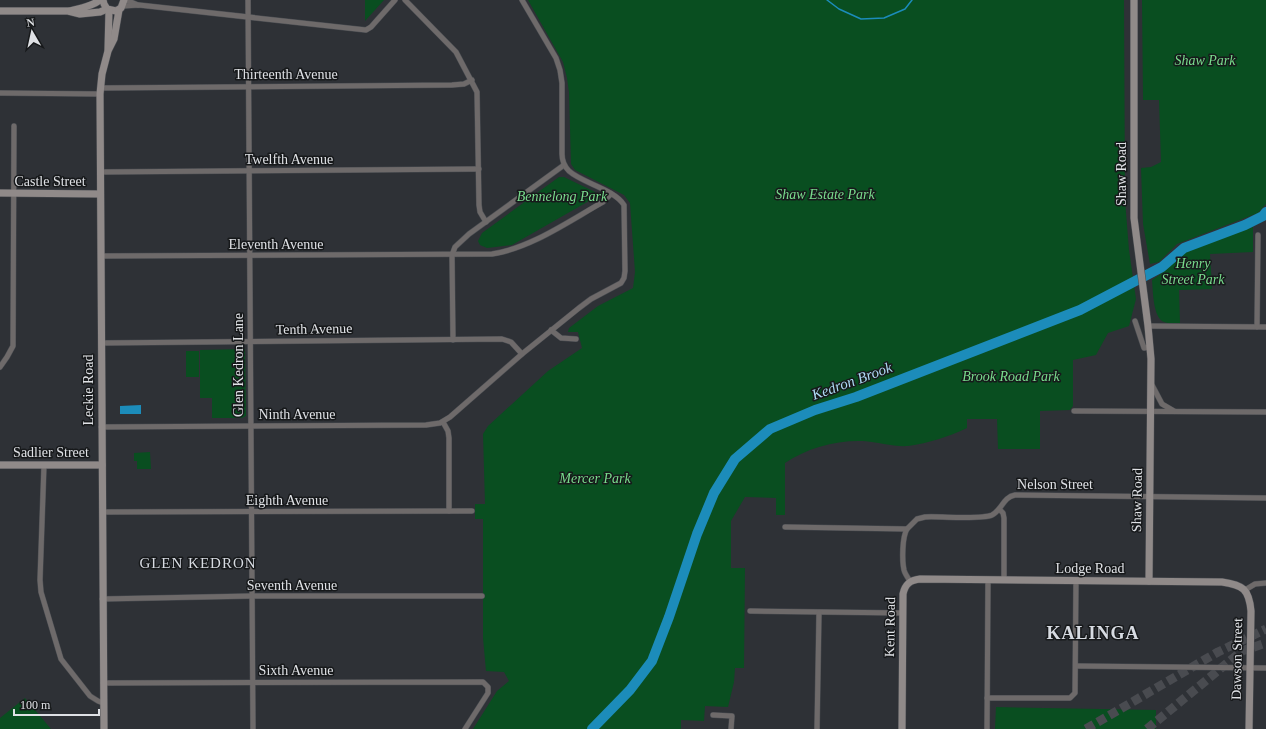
<svg xmlns="http://www.w3.org/2000/svg" width="1266" height="729" viewBox="0 0 1266 729" font-family="Georgia,serif">
	<rect width="100%" height="100%" fill="#2e3136"/>
	<g fill="#094e20">
		<path d="M365,0h19l-19,21z"/>
		<path d="M528,0h596l1,200 4,50 7,49 -7,27 -21,7 -12,22 -23,5v46l-3,4 -30,1v38h-42l-1,-30h-30v9c-19,9 -38,15 -59,18 -14,1 -30,-4 -45,-5 -27,-1 -56,7 -78,22v52h-9v-17l-31,-1 -14,24v47h14l-1,100h-9l-1,14 -6,25 -23,-1 -1,15 -23,-1v9h-208l24,-38 12,-10 -5,-9 -18,-1 -3,-33v-119h-8v-15h10l-2,-70 5,-8 60,-55 34,-23 -4,-16h-10l1,-4 29,-22 35,-18 2,-16 -5,-69 -6,-8 -49,-25 -4,-6 -2,-72 -2,-14 -4,-16z"/>
		<path d="M1142,0h124v204l-8,9 -81,31 -18,18 -9,2 -7,-40 -2,-56 10,-1 10,-5 -2,-62h-16z"/>
		<path d="M559,177h5l31,15 2,3 -1,2 -84,48 -25,3 -7,-3 -2,-4 4,-8z"/>
		<path d="M1253,227v25l-43,2 2,35 -33,1 1,33c-5,0 -11,1 -16,-1 -11,-4 -11,-31 -12,-42l13,-9 22,-20z"/>
		<path d="M245,349l1,67 -4,2h-30v-20h-12v-48z"/>
		<rect x="186" y="351" width="13" height="26"/>
		<path d="M150,452l1,17h-14v-8h-3v-8z"/>
		<path d="M25,698l26,31h-51v-11z"/>
		<path d="M996,707l160,3v19h-161z"/>
	</g>
	<path fill="#1c8cba" d="M141,405v9h-21v-8z"/>
	<g fill="none" stroke-linecap="round" stroke-linejoin="round">
		<path stroke="#1c8cba" stroke-width="1.5" d="M827,0l12,9 22,10 23,-1 21,-9 7,-9"/>
		<path stroke="#1c8cba" stroke-width="10" d="M592,729l38,-39 22,-29 17,-44 28,-83 17,-41 21,-34 35,-30 45,-19 41,-13 224,-87 82,-43 22,-19 61,-23 18,-9 3,-4"/>
		<g stroke="#494b50" stroke-width="9" stroke-dasharray="9 4.5" stroke-linecap="butt">
			<path d="M1086,729l132,-77 48,-23"/>
			<path d="M1147,729l95,-78 24,-8"/>
		</g>
		<defs>
			<g id="street">
				<path d="M126,0l12,5"/>
				<path d="M248,0l5,729"/>
				<path d="M405,0l51,52 21,40 2,113 1,7 6,10"/>
				<path d="M123,6l16,-1 227,25 5,-3 24,-27"/>
				<path d="M100,88l352,-3 12,-1 8,-4"/>
				<path d="M0,93l100,1"/>
				<path d="M100,172l379,-3"/>
				<path d="M101,256l391,-2c39,-6 77,-33 111,-52l8,-8"/>
				<path d="M1135,321l9,27 6,-1"/>
				<path d="M1148,326l118,1"/>
				<path d="M1257,327l1,-92"/>
				<path d="M551,330l10,8 15,1"/>
				<path d="M453,340l-1,-85 3,-8 14,-13 95,-69"/>
				<path d="M101,343l401,-4 9,3 11,12"/>
				<path d="M0,367l7,-10 6,-11 1,-220"/>
				<path d="M1152,385l10,19 12,7"/>
				<path d="M1074,411l192,1"/>
				<path d="M443,422l5,9 1,7v73"/>
				<path d="M101,427l325,-2 14,-2 10,-6 72,-63 57,-46 12,-9 30,-16 3,-5 1,-7 -1,-66c-10,-16 -42,-22 -55,-34 -5,-5 -7,-11 -7,-17v-71l-2,-13 -4,-12 -34,-58"/>
				<path d="M44,465l-4,115 1,12 20,67 29,37 8,5 5,2"/>
				<path d="M999,509l4,4 1,5v62"/>
				<path d="M102,512l370,-1"/>
				<path d="M785,527l122,2 10,-10 8,-2c15,-1 56,3 67,-2 10,-5 11,-18 23,-20l251,3"/>
				<path d="M907,529c-5,8 -5,32 -3,41 1,4 4,8 6,11"/>
				<path d="M1245,590l10,-6 11,-1"/>
				<path d="M102,599l150,-3h230"/>
				<path d="M750,611l153,2"/>
				<path d="M1076,666l190,2"/>
				<path d="M103,683l380,-1 5,5v6l-23,36"/>
				<path d="M987,698h83l5,-5 1,-112"/>
				<path d="M713,715l19,1 -1,13"/>
				<path d="M817,729l2,-116"/>
				<path d="M987,729l1,-149"/>
			</g>
			<g id="secondary">
				<path d="M103,0l1,4 3,5 9,2 5,-3 3,-8"/>
				<path d="M1134,0v218l14,108 3,33 -2,222"/>
				<path d="M0,11h68l12,3 20,-2 7,-3"/>
				<path d="M70,11c11,-3 21,-4 30,-11"/>
				<path d="M108,49l1,-39"/>
				<path d="M0,193l100,1"/>
				<path d="M0,465h102"/>
				<path d="M104,729l-4,-635 2,-20 6,-23 6,-12 5,-29"/>
				<path d="M902,729l1,-135c2,-10 7,-14 17,-15l302,3c21,3 27,7 29,29l-2,118"/>
			</g>
		</defs>
		<use href="#street" stroke="#4a4d52" stroke-width="6"/>
		<use href="#secondary" stroke="#4a4d52" stroke-width="8"/>
		<use href="#street" stroke="#6e6a6a" stroke-width="5"/>
		<use href="#secondary" stroke="#908a89" stroke-width="7"/>
	</g>
	<g text-anchor="middle" dominant-baseline="central" stroke-width="3" stroke-linejoin="round" paint-order="stroke">
		<g font-size="14" font-style="italic" fill="#79dc8d" stroke="#17191b">
			<text x="1205" y="60">Shaw Park</text>
			<text x="825" y="194">Shaw Estate Park</text>
			<text x="562" y="196">Bennelong Park</text>
			<text x="1193" y="263">Henry<tspan x="1193" dy="16">Street Park</tspan></text>
			<text x="1011" y="376">Brook Road Park</text>
			<text x="595" y="478">Mercer Park</text>
		</g>
		<g font-size="14" fill="#dfe1e5" stroke="#17191b">
			<text x="286" y="74">Thirteenth Avenue</text>
			<text x="289" y="159">Twelfth Avenue</text>
			<text transform="translate(1121 174) rotate(-90)">Shaw Road</text>
			<text x="50" y="181">Castle Street</text>
			<text x="276" y="244">Eleventh Avenue</text>
			<text transform="translate(314 329) rotate(-1)">Tenth Avenue</text>
			<text transform="translate(238 365) rotate(-90)">Glen Kedron Lane</text>
			<text transform="translate(88 390) rotate(-90)">Leckie Road</text>
			<text x="297" y="414">Ninth Avenue</text>
			<text x="51" y="452">Sadlier Street</text>
			<text x="1055" y="484">Nelson Street</text>
			<text x="287" y="500">Eighth Avenue</text>
			<text transform="translate(1137 500) rotate(-89)">Shaw Road</text>
			<text x="1090" y="568">Lodge Road</text>
			<text x="292" y="585">Seventh Avenue</text>
			<text transform="translate(890 627) rotate(-89)">Kent Road</text>
			<text transform="translate(1237 659) rotate(-89)">Dawson Street</text>
			<text x="296" y="670">Sixth Avenue</text>
		</g>
		<g font-size="15" font-style="italic" fill="#addaf3" stroke="#17191b">
			<text transform="translate(852 381) rotate(-20)">Kedron Brook</text>
		</g>
		<g font-size="15" letter-spacing="1" fill="#d7dbe2" stroke="#17191b">
			<text x="198" y="563">GLEN KEDRON</text>
		</g>
		<g font-size="18" font-weight="bold" letter-spacing="1" fill="#d7dbe2" stroke="#17191b">
			<text x="1093" y="633">KALINGA</text>
		</g>
	</g>
	<g transform="translate(32 32) rotate(351)" stroke="#17191b" stroke-width="3" paint-order="stroke">
	<path d="M0-3L7 15L0 10L-7 15Z" fill="#dfe1e5"/>
	<text y="-6" font-size="11" font-weight="bold" text-anchor="middle" fill="#dfe1e5">N</text>
	</g>
	<path d="M14 709v6h85v-6" fill="none" stroke="#dfe1e5" stroke-width="2"/>
	<text x="20" y="709" font-size="12" fill="#dfe1e5" stroke="#17191b" stroke-width="3" paint-order="stroke">100 m</text>
</svg>
